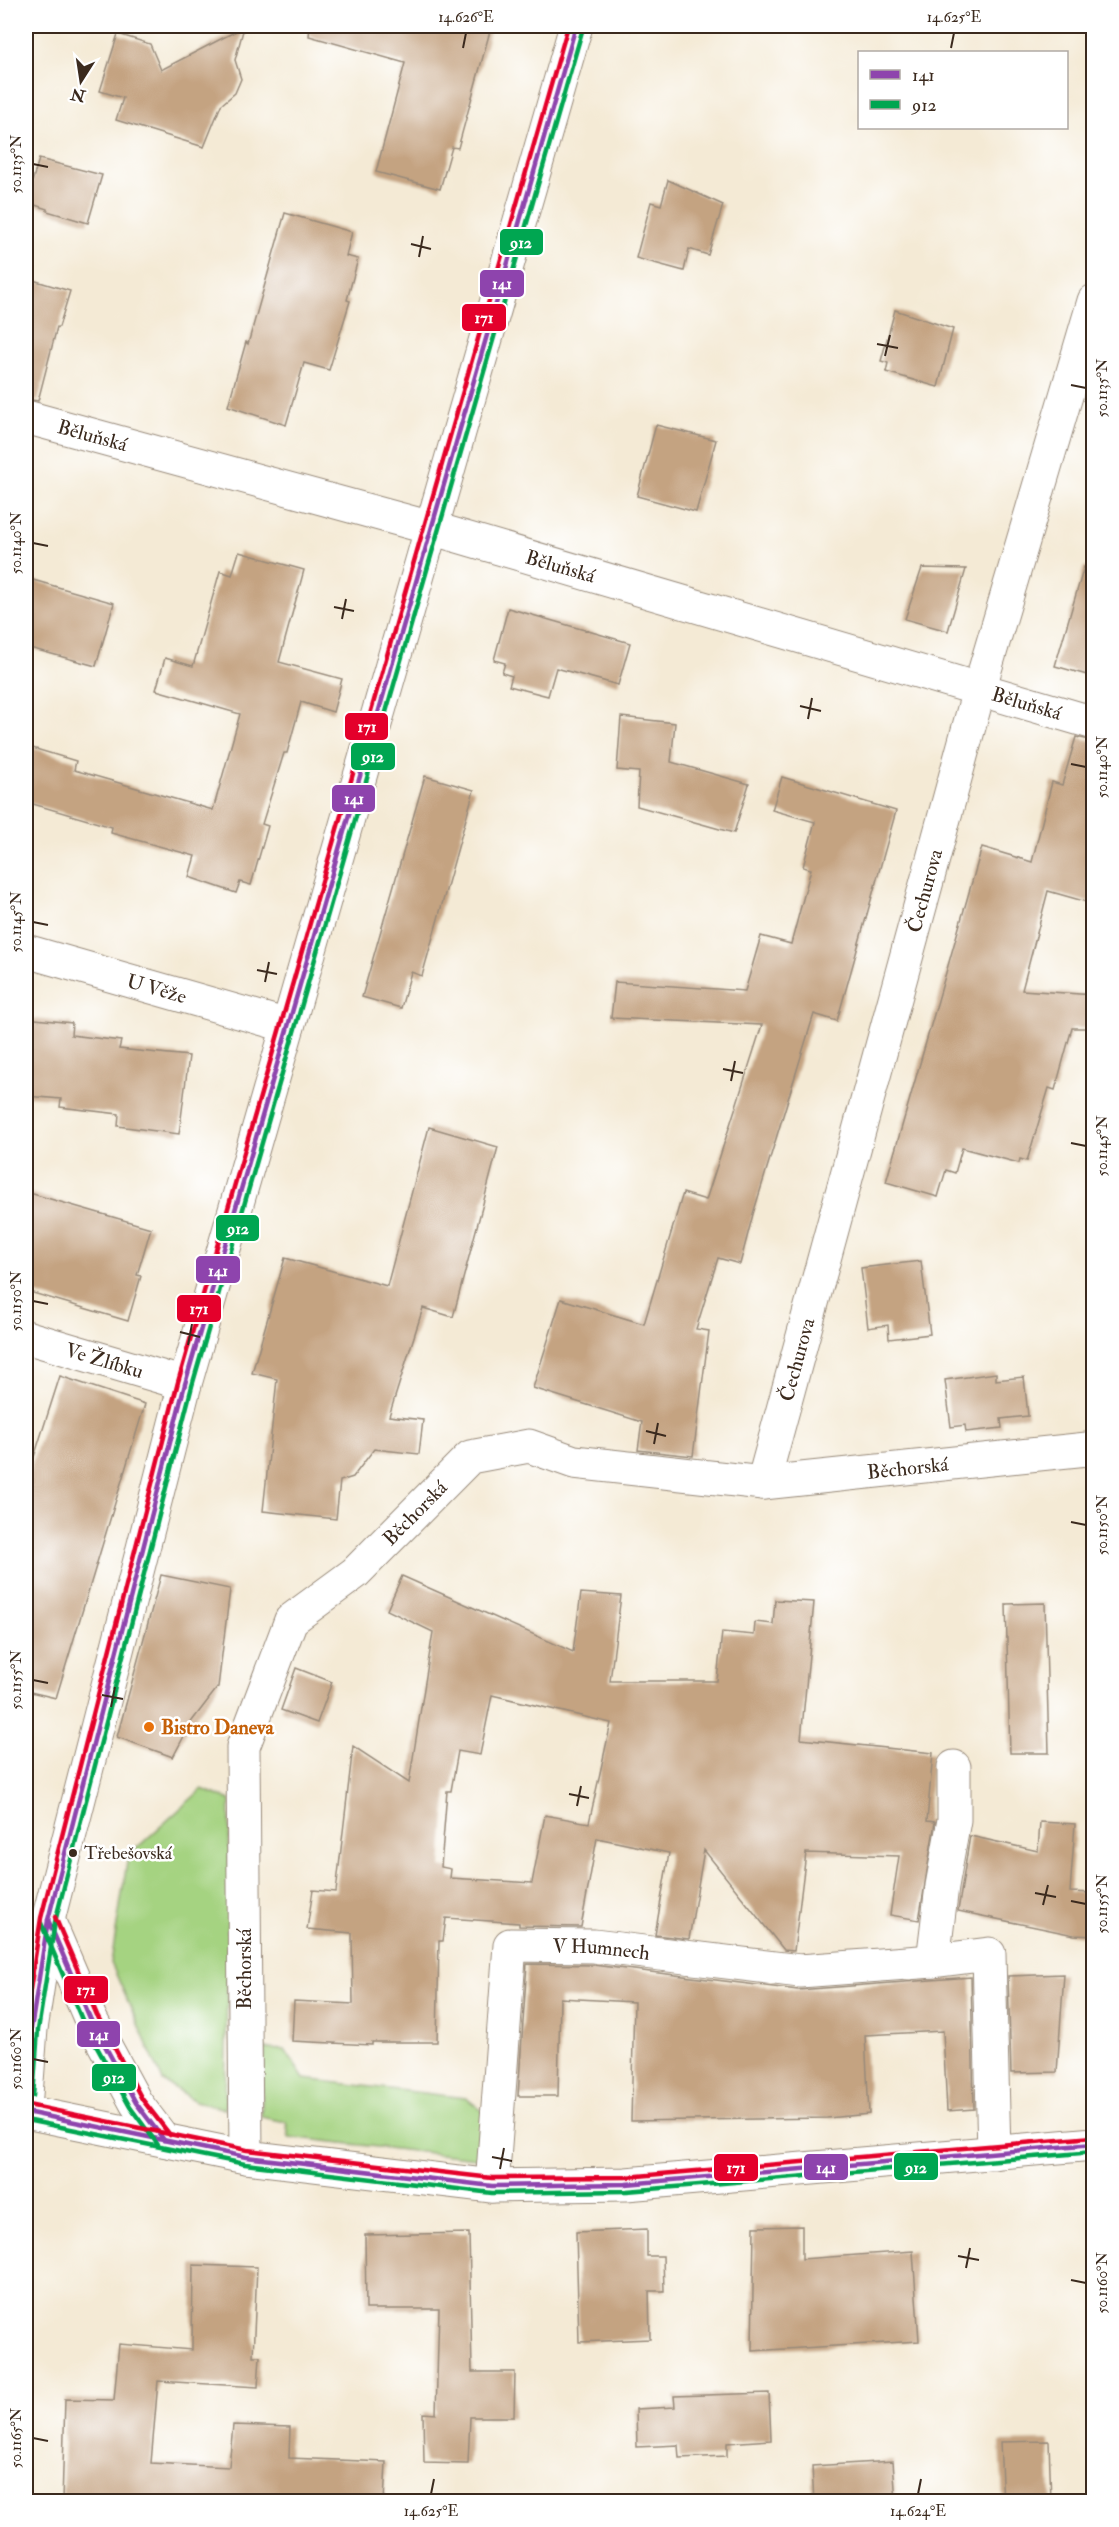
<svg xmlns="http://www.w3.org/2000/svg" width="1119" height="2527" viewBox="0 0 1119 2527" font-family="'IM FELL Double Pica',serif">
	<rect width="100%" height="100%" fill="#fff"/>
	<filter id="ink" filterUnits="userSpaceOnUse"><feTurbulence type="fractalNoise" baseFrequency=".0167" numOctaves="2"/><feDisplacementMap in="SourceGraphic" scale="12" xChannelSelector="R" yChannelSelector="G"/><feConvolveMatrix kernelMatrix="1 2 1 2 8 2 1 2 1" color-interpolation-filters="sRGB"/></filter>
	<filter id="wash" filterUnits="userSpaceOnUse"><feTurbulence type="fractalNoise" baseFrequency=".008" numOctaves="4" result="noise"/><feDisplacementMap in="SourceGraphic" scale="24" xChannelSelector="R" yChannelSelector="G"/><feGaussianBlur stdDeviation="1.35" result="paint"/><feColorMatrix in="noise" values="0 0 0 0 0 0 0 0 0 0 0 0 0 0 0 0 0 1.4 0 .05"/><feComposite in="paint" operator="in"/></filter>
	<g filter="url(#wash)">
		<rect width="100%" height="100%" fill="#f4ead5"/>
		<g fill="#a5d381" stroke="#707e50" stroke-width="1.5">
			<path d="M202,1789l28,11 -5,309 -30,-8 -32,-20 -52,-118 17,-107z"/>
			<path d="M265,2049l20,1 19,29 162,19 18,14v47l-195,-22 -3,-15 -25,-5z"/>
		</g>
		<g id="blocks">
			<g fill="#c4a381" fill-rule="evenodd">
				<path d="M310,26h160l20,5 -32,117 -6,-1 -12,42 -64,-17 29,-109 -96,-27z"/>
				<path d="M244,27l-9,33 6,19 -6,14 -14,12 -17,42 -88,-27 7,-22 -23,-7 18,-57 32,10 11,26z"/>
				<path d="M39,159l63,16 -14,48 -41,-12v-2l-21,-7z"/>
				<path d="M668,180l55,25 -15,50 -19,-6 -5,22 -48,-13 15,-56 10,3z"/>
				<path d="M285,213l67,19 -6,24 12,3 -11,41 3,1 -21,69 -25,-7 -18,62 -58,-19 18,-64 2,2z"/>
				<path d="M26,278l44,13 -11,36h-2l-19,74 -12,-2z"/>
				<path d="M895,310l58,19 -15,58 -52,-15 2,-9 -7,-2z"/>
				<path d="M656,425l60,15 -20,72 -59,-16z"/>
				<path d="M239,552l65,18 -25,92 63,17 -9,33 -32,-10 -14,51h-3l-22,71 6,2 -17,59 -11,-3 -4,11 -47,-16 6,-21 -84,-23 1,-6 -86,-25v-56l50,15 -2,9 139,40 27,-96 -84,-24 9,-32 28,8 27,-95 12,4z"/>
				<path d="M1084,567l10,1v109l-39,-11z"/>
				<path d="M922,568l44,1 -18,62 -43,-12z"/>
				<path d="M26,578l88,25 -18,63 -70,-19z"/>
				<path d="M508,608l122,35 -12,42 -62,-17 -8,28 -39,-10 3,-10 -10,-3 3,-10 -11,-3z"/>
				<path d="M621,717l54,6 -4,39 78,22 -15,49 -97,-27 2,-34 -22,-2z"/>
				<path d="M1076,737l18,4v163l-46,-13 -26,99 72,5v33h-22l-17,62 -6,-2 -22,73 -7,-2 -1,4 -57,-15 -7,25 -9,-3 -8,27 -52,-15 96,-335 50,15 20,-80 10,3z"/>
				<path d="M425,776l49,14 -52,186 -11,-4 -10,36 -39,-11z"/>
				<path d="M782,777l114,34 -59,210 -23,-7 -61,200 -13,50 -22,-6 -22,71 13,2 -16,125 -55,-6 4,-28 -109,-34 28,-89 83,25 39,-131 23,7 56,-175 -151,-7 4,-36 130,9 16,-55 30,8 20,-75 -8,-2 12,-45 -43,-12z"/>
				<path d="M26,1018l46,5 -1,12 50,6 -2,8 70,7 -10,78 -61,-8 1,-12 -59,-7 1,-8 -35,-3z"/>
				<path d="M429,1127l69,20 -45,170 -30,-9 -34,108 34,4 -4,34 -45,-5 -21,28 -13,4 -4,38 -73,-8 14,-132 -25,-6 33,-115 102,28z"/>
				<path d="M26,1192l125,36 -14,47 4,1 -13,45 -102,-30z"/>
				<path d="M921,1261l9,73 -41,5 -1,-14 -20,3 -7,-60z"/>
				<path d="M996,1373v7l28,-3 4,39 -27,3 1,9 -36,4 -1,-7 -14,2 -6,-47z"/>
				<path d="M60,1376l85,28 -89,294 -30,-7v-209z"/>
				<path d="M161,1575l69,14 -12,98 -26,34 -19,36 -56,-20z"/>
				<path d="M402,1576l171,76 8,-59 40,3 -11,85h107l5,-49 32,3 1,-13 18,2 2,-24 39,2 -13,137 132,14 -6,68 8,1 -16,98 -29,-5 9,-59 -93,-3 -12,98 -10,-1 -80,-100 -15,89 -34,-4 14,-82 -72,-15 -16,89 -62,-1v-3l-73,-5 -3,23h-4l-2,101h-65v3l-80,-4 2,-40 59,3 -1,-71 -45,-4 6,-39 23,2 17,-146 56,37 24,-151 -46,-22zM492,1695l119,28 -22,100 -44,-8 -13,68 -82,-5 1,-9 -10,-2 6,-76h4l7,-40 22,4z"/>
				<path d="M1045,1603l4,150h-39l-4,-149z"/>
				<path d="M296,1668l36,14 -15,41 -36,-13z"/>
				<path d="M1040,1822l35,2 -5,68 24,1v43l-20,-1 -116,-24 12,-75 68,15z"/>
				<path d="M527,1964l66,1 205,25 173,-13 3,132 -27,2 -4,-80 -78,4 4,79 -42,4 -196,3 3,-119 -74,-4 -2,98h-40z"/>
				<path d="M1064,1974l-7,98 -46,1 -3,-97z"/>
				<path d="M802,2226v33l111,-8 6,90 -167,10 2,-124z"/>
				<path d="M647,2229v27h16l1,35h-15l1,48 -71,3 -3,-110z"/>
				<path d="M469,2233l3,139h43l-1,45h-44l-2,47 -44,-1 -1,-50 13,1 3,-105h-73l-1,-74z"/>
				<path d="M193,2265l64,2 -4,89h7l-2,31 -100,-6 -7,82 78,4 4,-42 57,2 -1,31 97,4 -2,40h-322l3,-103 49,1 5,-56 73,6z"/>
				<path d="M769,2393l2,47 -44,3v13l-48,2 -1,-13 -41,2 -1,-38 39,-2 -1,-11z"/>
				<path d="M1049,2441l2,61h-48l-3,-60z"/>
				<path d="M893,2461l3,41h-82l-2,-36z"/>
			</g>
		</g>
	</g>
	<g filter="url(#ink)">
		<use href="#blocks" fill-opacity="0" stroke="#988a7a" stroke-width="1.5"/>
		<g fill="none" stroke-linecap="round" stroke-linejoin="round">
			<defs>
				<g id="street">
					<path id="s1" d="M26,417l405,111 663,195"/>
					<path id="s2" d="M26,951l262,75"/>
					<path id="s3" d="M26,1337l159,47"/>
					<path id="s4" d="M763,1483l216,-793 115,-389"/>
					<path d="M48,1920l42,98 46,85 28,37"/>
					<path d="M933,1961l9,-75 12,-66v-53"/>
					<path d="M26,2112l220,45 246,29 134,-2 468,-40"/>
					<path id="s5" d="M246,2157l-3,-410 48,-127 64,-47 115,-116 59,-11 45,16 189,21 324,-34 7,3"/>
					<path id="s6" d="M492,2186l18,-241 84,1 206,25 133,-10 56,-7 5,199"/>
				</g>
				<path id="secondary" d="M26,2095l5,-66 17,-109 137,-536 391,-1358"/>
			</defs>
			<use href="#street" stroke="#988a7a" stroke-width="35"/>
			<use href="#secondary" stroke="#988a7a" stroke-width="35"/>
			<use href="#street" stroke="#fff" stroke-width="33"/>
			<use href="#secondary" stroke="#fff" stroke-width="33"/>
			<defs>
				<g id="bus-1">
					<path d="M48,1920l42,98 46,85 28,37"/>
					<path d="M26,2095l5,-66 17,-109 137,-536 391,-1358"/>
					<path d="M26,2112l220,45 246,29 134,-2 468,-40"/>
				</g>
				<g id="bus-2">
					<path d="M41,1923l42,99 47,85 28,38"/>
					<path d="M33,2096l5,-66 17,-108 137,-536 391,-1358"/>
					<path d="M26,2120l219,44 247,29 135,-2 467,-39"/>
				</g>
				<g id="bus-3">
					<path d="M55,1917l42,98 45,84 28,36"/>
					<path d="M26,2016l15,-98 137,-536 390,-1356"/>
					<path d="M28,2105l219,45 245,28 134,-1 467,-40"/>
				</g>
			</defs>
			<use href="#bus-1" stroke="#fff" stroke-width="9"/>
			<use href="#bus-2" stroke="#fff" stroke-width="9"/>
			<use href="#bus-3" stroke="#fff" stroke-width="9"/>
			<use href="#bus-1" stroke="#8e44ad" stroke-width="4.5"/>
			<use href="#bus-2" stroke="#00a651" stroke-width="4.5"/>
			<use href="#bus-3" stroke="#e4002b" stroke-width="4.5"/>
		</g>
	</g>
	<path fill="none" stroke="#3b2a1e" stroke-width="2" d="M463,48l3,-15M951,48l3,-15M33,164l15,3M411,244l20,5M419,257l4,-21M877,344l21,4M885,356l5,-21M1071,385l15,3M33,543l15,3M334,607l20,4M342,619l4,-20M800,706l21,5M808,719l4,-21M1071,764l15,3M33,922l15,3M257,970l20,4M265,982l4,-20M723,1069l20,4M731,1081l4,-20M1071,1143l15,3M33,1301l15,3M180,1332l20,5M188,1345l4,-21M646,1431l20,5M654,1444l4,-21M1071,1522l15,3M33,1680l15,3M102,1695l21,4M111,1707l4,-20M569,1794l20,4M577,1806l4,-20M1035,1893l21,4M1071,1901l15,3M1043,1905l5,-20M33,2059l15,3M492,2157l20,4M500,2169l4,-21M958,2256l21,4M966,2268l4,-20M1071,2280l15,3M33,2438l15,3M431,2494l3,-15M918,2494l3,-15"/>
	<circle fill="#e8710a" stroke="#fff" stroke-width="2" cx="149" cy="1727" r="6"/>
	<circle fill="#3b2a1e" stroke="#fff" stroke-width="2" cx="73" cy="1853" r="5"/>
	<g text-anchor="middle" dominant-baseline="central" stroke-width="5" stroke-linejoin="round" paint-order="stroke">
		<g font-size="18" fill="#3b2a1e" stroke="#fff" text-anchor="start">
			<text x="84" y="1853">Třebešovská</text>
		</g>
		<g font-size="20" fill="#3b2a1e" stroke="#fff">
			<text stroke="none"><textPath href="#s1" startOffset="69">Běluňská</textPath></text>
			<text stroke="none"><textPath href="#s1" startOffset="555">Běluňská</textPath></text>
			<text stroke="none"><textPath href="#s1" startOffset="1041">Běluňská</textPath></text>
			<text stroke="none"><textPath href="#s4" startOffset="614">Čechurova</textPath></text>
			<text stroke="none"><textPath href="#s2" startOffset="136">U Věže</textPath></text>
			<text stroke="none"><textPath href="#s3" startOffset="82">Ve Žlíbku</textPath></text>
			<text stroke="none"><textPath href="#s4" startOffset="128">Čechurova</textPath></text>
			<text stroke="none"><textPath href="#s5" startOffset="1232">Běchorská</textPath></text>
			<text stroke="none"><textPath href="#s5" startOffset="710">Běchorská</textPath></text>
			<text stroke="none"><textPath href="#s6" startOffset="333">V Humnech</textPath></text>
			<text transform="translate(244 1969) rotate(-90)">Běchorská</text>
		</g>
		<g font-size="20" font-weight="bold" fill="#c56008" stroke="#fff" text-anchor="start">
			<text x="161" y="1727">Bistro Daneva</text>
		</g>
	</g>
	<g stroke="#fff" stroke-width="2">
		<rect x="499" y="228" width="45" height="28" rx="6" fill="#00a651"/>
		<rect x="479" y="269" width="46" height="29" rx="6" fill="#8e44ad"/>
		<rect x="461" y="303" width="46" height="29" rx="6" fill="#e4002b"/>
		<rect x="344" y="712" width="45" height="29" rx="6" fill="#e4002b"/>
		<rect x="350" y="742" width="46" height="29" rx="6" fill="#00a651"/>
		<rect x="331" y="784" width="45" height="29" rx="6" fill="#8e44ad"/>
		<rect x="215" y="1214" width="45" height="28" rx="6" fill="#00a651"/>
		<rect x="195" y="1255" width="46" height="29" rx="6" fill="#8e44ad"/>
		<rect x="176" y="1294" width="46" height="29" rx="6" fill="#e4002b"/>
		<rect x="63" y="1975" width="46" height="29" rx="6" fill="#e4002b"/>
		<rect x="76" y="2020" width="45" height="28" rx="6" fill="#8e44ad"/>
		<rect x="91" y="2063" width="46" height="29" rx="6" fill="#00a651"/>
		<rect x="893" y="2152" width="46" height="29" rx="6" fill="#00a651"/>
		<rect x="803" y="2153" width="46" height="28" rx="6" fill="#8e44ad"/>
		<rect x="713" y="2153" width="46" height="29" rx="6" fill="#e4002b"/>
	</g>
	<g font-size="16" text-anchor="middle" font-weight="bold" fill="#fff">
		<text x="521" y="248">912</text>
		<text x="502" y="289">141</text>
		<text x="484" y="323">171</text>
		<text x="367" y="732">171</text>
		<text x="373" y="762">912</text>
		<text x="354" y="804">141</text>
		<text x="238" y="1234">912</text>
		<text x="218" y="1276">141</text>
		<text x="199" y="1314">171</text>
		<text x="86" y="1995">171</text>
		<text x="99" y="2040">141</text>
		<text x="114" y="2083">912</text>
		<text x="916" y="2173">912</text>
		<text x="826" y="2173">141</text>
		<text x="736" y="2173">171</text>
	</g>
	<rect width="1119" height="2527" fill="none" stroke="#fff" stroke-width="66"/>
	<rect x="858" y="51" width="210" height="78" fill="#ffffff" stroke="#b1aaa5" stroke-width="1.5"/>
	<rect x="870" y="70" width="30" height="9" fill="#8e44ad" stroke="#b1aaa5" stroke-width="1.5"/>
	<text x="912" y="81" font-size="18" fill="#3b2a1e">141</text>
	<rect x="870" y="100" width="30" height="9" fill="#00a651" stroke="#b1aaa5" stroke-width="1.5"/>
	<text x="912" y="111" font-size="18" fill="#3b2a1e">912</text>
	<g transform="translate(81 81) rotate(192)" stroke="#ffffff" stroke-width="4.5" paint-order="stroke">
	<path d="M0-4.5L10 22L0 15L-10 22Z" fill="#3b2a1e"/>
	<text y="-9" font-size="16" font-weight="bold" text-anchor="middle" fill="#3b2a1e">N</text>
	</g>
	<rect x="33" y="33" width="1053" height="2461" fill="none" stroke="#3b2a1e" stroke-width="2"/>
	<g font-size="15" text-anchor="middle" fill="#3b2a1e">
		<text x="466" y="22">14.626°E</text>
		<text x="954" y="22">14.625°E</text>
		<text transform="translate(16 164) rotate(-90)" y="5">50.1135°N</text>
		<text transform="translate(1102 388) rotate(-90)" y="5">50.1135°N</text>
		<text transform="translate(16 543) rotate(-90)" y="5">50.1140°N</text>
		<text transform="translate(1102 767) rotate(-90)" y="5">50.1140°N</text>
		<text transform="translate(16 922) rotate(-90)" y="5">50.1145°N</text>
		<text transform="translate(1102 1146) rotate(-90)" y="5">50.1145°N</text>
		<text transform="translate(16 1301) rotate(-90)" y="5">50.1150°N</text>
		<text transform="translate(1102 1525) rotate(-90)" y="5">50.1150°N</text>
		<text transform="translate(16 1680) rotate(-90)" y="5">50.1155°N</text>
		<text transform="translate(1102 1904) rotate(-90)" y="5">50.1155°N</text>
		<text transform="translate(16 2059) rotate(-90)" y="5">50.1160°N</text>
		<text transform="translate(1102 2283) rotate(-90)" y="5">50.1160°N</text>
		<text transform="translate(16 2438) rotate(-90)" y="5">50.1165°N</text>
		<text x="431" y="2516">14.625°E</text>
		<text x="918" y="2516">14.624°E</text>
	</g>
</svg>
